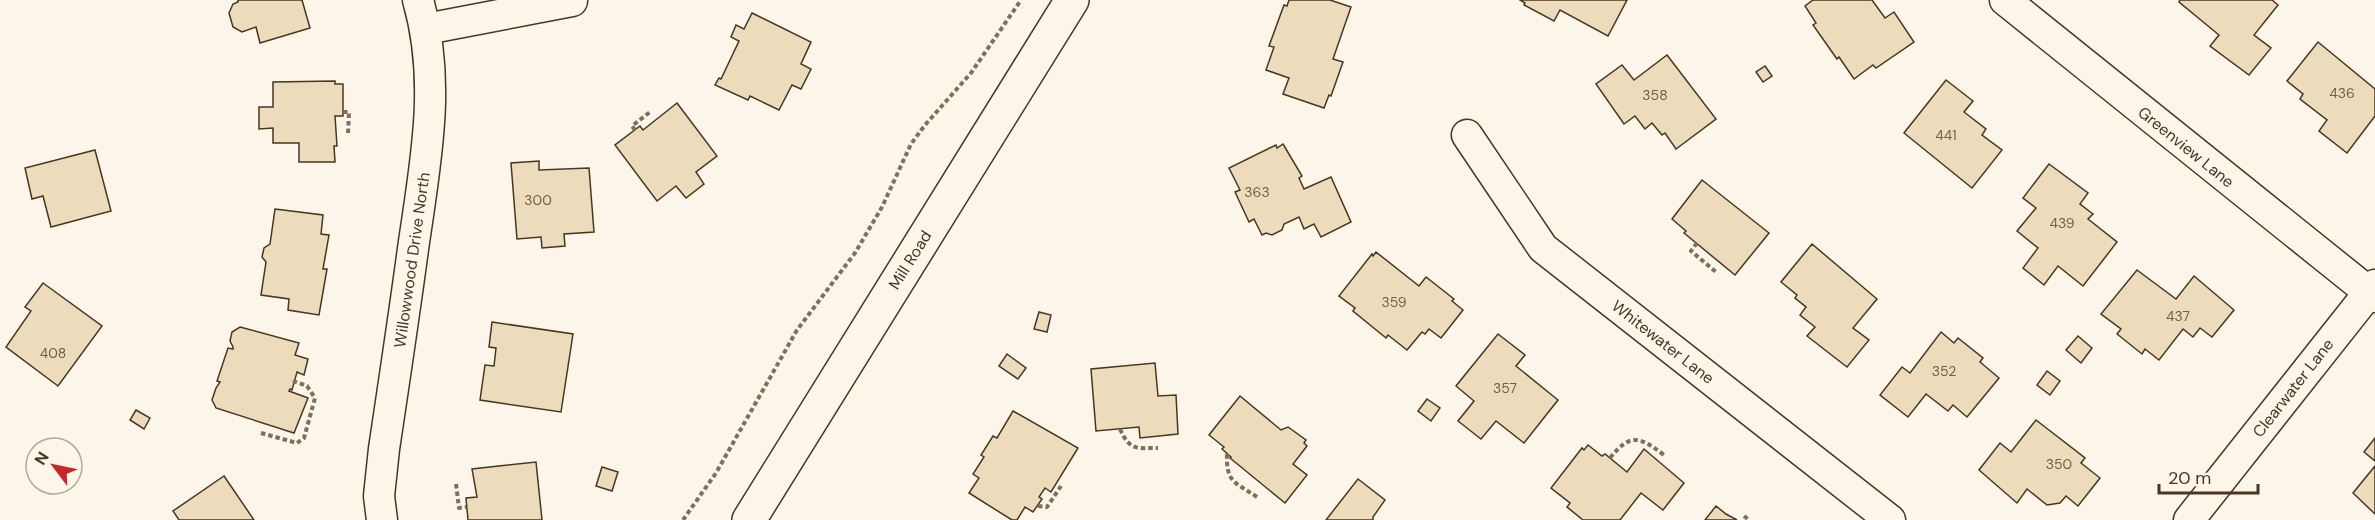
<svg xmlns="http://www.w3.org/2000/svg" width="2375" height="520" viewBox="0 0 2375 520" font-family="'DM Sans',sans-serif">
	<rect width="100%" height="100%" fill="#fbf6e9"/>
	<g fill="#ecdcbc" stroke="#4a3520" stroke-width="1.5">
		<path d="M238,0h64l8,28 -50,15 -4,-16 -14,5 -9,-5 -4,-14 4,-9 5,-2z"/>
		<path d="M1289,0h41l21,7 -18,52 10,3 -12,34 -2,-1 -5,13 -41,-14 6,-16 -23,-8 8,-23 -5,-1 15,-41 3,1z"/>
		<path d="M1520,0h107l-19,36 -48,-26 -6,11 -30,-16 1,-2z"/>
		<path d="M1813,0h59l13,18 9,-6 20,30 -38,26 -3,-3 -19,14 -15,-22 -2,2 -24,-34 3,-2 -11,-17z"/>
		<path d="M2180,0h92l6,5 -24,30 17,13 -22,27 -39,-29 9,-11 -40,-33z"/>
		<path d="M752,13l59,29 -10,22 10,5 -10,20 -9,-4 -13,25 -29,-14 -2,4 -33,-15 4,-7 2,1 18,-38 -8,-4 5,-12 8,4z"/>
		<path d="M2318,42l57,47v27l-28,37 -28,-22 8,-11 -27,-21 3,-5 -16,-13z"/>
		<path d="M1667,55l49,64 -40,30 -11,-16 -3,2 -10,-12 -7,6 -10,-13 -11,8 -28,-40 26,-19 12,15z"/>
		<path d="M1765,66l7,10 -9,6 -7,-10z"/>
		<path d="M1946,80l27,21 -9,11 22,17 -4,6 20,15 -30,38 -68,-55z"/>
		<path d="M335,81v3h8v32h-8l2,30h-3l1,16h-36v-19h-26v-15l-14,1v-22h14v-25z"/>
		<path d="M677,103l40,53 -21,16 8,12 -18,14 -10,-12 -19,15 -42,-56 25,-19 3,4z"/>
		<path d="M1283,144l19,32 -3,2 5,11 27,-12 20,45 -30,15 -7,-13 -10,5 -5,-12 -15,7 -2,6 -10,5 -6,-2 -4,2 -8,-16 -5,3 -14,-30 5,-2 -11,-22 47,-23 1,3z"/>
		<path d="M95,150l16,61 -60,16 -8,-31 -11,3 -7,-31z"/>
		<path d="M539,161v9l50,-2 5,64 -30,2 1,12 -23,2 -1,-11 -24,2 -6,-76z"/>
		<path d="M2049,164l39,29 -8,11 13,10 -5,5 29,23 -34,44 -25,-20 -14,19 -21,-17 15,-20 -21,-17 19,-23 -13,-10z"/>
		<path d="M1702,180l67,53 -34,42 -51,-42 2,-2 -14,-12z"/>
		<path d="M275,209l48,6 -2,19 8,1 -6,34h4l-8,46 -31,-5 1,-11 -28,-4 5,-33 -4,-5 2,-9 6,-4z"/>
		<path d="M1812,244l65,55 -24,29 16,12 -22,27 -40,-31 8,-9 -15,-12 6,-8 -11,-9 2,-3 -16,-13z"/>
		<path d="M1376,252l43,34 7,-9 28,22 -2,2 11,9 -22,28 -12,-9 -4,5 -3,-2 -15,18 -19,-15 -2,3 -33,-27 2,-3 -16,-12 33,-42 1,2z"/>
		<path d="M2137,270l39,29 18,-23 40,34 -22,27 -12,-9 -7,9 -10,-8 -24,31 -14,-11 -3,5 -25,-20 4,-5 -20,-15z"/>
		<path d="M43,283l59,43 -44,60 -52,-39 25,-36 -6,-4z"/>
		<path d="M1039,312l12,3 -4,17 -13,-3z"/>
		<path d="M492,322l81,12 -12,78 -81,-12 5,-35 9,1 2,-18 -7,-1z"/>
		<path d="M240,327l59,16 -4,12 13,4 -4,16 -7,-3 -5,18 -2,-1 -1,2 19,7 -14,35 -78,-25 -4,-8 4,-12 4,-6 -3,-1 11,-33 5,1v-2l-3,-6 2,-9z"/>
		<path d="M1941,332l13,11 4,-5 25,20 -3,4 19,16 -32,39 -14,-12 -5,6 -22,-17 -18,23 -28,-22 22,-28 8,6z"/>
		<path d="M1498,334l27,21 -9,11 42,34 -34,43 -28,-22 -15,18 -23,-18 16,-20 -18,-15z"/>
		<path d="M2078,336l14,12 -11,15 -15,-13z"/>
		<path d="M1007,354l19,14 -8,11 -19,-13z"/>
		<path d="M1155,363l3,33 18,-1 2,39 -38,4 -1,-11 -43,4 -5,-62z"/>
		<path d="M2047,371l13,10 -10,14 -13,-10z"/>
		<path d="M1240,396l41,34 7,-3 18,13 -2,3 3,3 -14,18 14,11 -22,28 -55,-45 1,-1 -9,-8 2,-2 -15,-12z"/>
		<path d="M1427,399l13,9 -9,13 -13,-10z"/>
		<path d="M136,410l14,8 -6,11 -14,-9z"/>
		<path d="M1013,411l65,37 -27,44 -6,-4 -6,9 3,2 -9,13 -8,-5 -8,13h-5l-43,-27 10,-15 -6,-4 11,-17 -3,-2 12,-19 4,2z"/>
		<path d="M2036,420l49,38 -4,5 19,15 -22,28 -12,-10 -6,7 -13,2 -20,-16 -10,14 -38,-33 21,-27 11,9z"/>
		<path d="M2375,438v23l-11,-9z"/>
		<path d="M1588,445l14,11 3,-2 22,18 17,-23 40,34 -21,27 -22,-17 -21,27h-37l-16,-13 3,-4 -19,-15 31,-40 2,2z"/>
		<path d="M536,462l6,58h-74l-2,-22 11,-1 -5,-28z"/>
		<path d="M2375,466v48l-22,-21z"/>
		<path d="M602,467l16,5 -6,19 -16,-5z"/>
		<path d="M224,476l30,44h-75l-6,-9z"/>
		<path d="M1358,479l27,21 -12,17v3h-47z"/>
		<path d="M1716,506l10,8 11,6h-32z"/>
	</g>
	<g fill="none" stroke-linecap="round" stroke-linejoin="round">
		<defs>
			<g id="minor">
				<path d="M2005,0l370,297"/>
				<path d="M426,29l146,-28"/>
				<path d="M1467,135l76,113 347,272"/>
				<path d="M382,520l-3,-24 5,-47c10,-67 20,-133 29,-200 12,-84 29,-166 5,-249"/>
				<path d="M2189,520l186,-235"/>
			</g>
			<path id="tertiary" d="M749,520l323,-520"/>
		</defs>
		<use href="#minor" stroke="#4a3520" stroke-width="33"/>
		<use href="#tertiary" stroke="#4a3520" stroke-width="36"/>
		<g stroke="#7f6f5c" stroke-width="4" stroke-dasharray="4.5 3" stroke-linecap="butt">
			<path d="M343,112h6l-1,22"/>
			<path d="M635,130l-3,-4 18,-14"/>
			<path d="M1697,243l-6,8 25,21"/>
			<path d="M1120,429c10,22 16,19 38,19"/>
			<path d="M261,433l36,10 7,-5 11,-40 -8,-12 -14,-5"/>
			<path d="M1227,454c-1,29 8,28 30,43"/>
			<path d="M1610,458c21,-26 30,-21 54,-3"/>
			<path d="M456,484l3,24 7,-1"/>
			<path d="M1038,506l9,1 14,-21"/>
			<path d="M1744,516l5,4"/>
			<path d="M683,520l33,-47 81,-143 58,-77 27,-46 29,-63 14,-19 46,-52 50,-73"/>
		</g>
		<use href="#minor" stroke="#fbf6e9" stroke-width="30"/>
		<use href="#tertiary" stroke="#fbf6e9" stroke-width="33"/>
	</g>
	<g text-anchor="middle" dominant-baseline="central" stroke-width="4.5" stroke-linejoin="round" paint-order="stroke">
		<g font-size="14" fill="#725f47">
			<text x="2342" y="93">436</text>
			<text x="1655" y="95">358</text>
			<text x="1946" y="135">441</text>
			<text x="1257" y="192">363</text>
			<text x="538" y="200">300</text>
			<text x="2062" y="223">439</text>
			<text x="1394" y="302">359</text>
			<text x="2178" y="316">437</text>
			<text x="53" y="353">408</text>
			<text x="1944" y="371">352</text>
			<text x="1505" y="388">357</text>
			<text x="2059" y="464">350</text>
		</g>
		<g font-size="16" fill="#4a3520" stroke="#fbf6e9">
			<text transform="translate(2186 147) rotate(39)">Greenview Lane</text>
			<text transform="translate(412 260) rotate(-82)">Willowwood Drive North</text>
			<text transform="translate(910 260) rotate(-58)">Mill Road</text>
			<text transform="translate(1663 342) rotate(38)">Whitewater Lane</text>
			<text transform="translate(2293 388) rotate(-52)">Clearwater Lane</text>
		</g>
	</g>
	<g transform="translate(54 466) rotate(302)"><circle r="28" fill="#fbf6e9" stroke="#b4a999" stroke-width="1.5"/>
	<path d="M0-4.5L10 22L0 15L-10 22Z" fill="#c62828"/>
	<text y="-9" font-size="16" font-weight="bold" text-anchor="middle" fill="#4a3520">N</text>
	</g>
	<path d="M2159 484v9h99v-9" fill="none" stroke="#4a3520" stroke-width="3"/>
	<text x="2168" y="484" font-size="18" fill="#4a3520" stroke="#fbf6e9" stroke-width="4.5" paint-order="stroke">20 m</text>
</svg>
